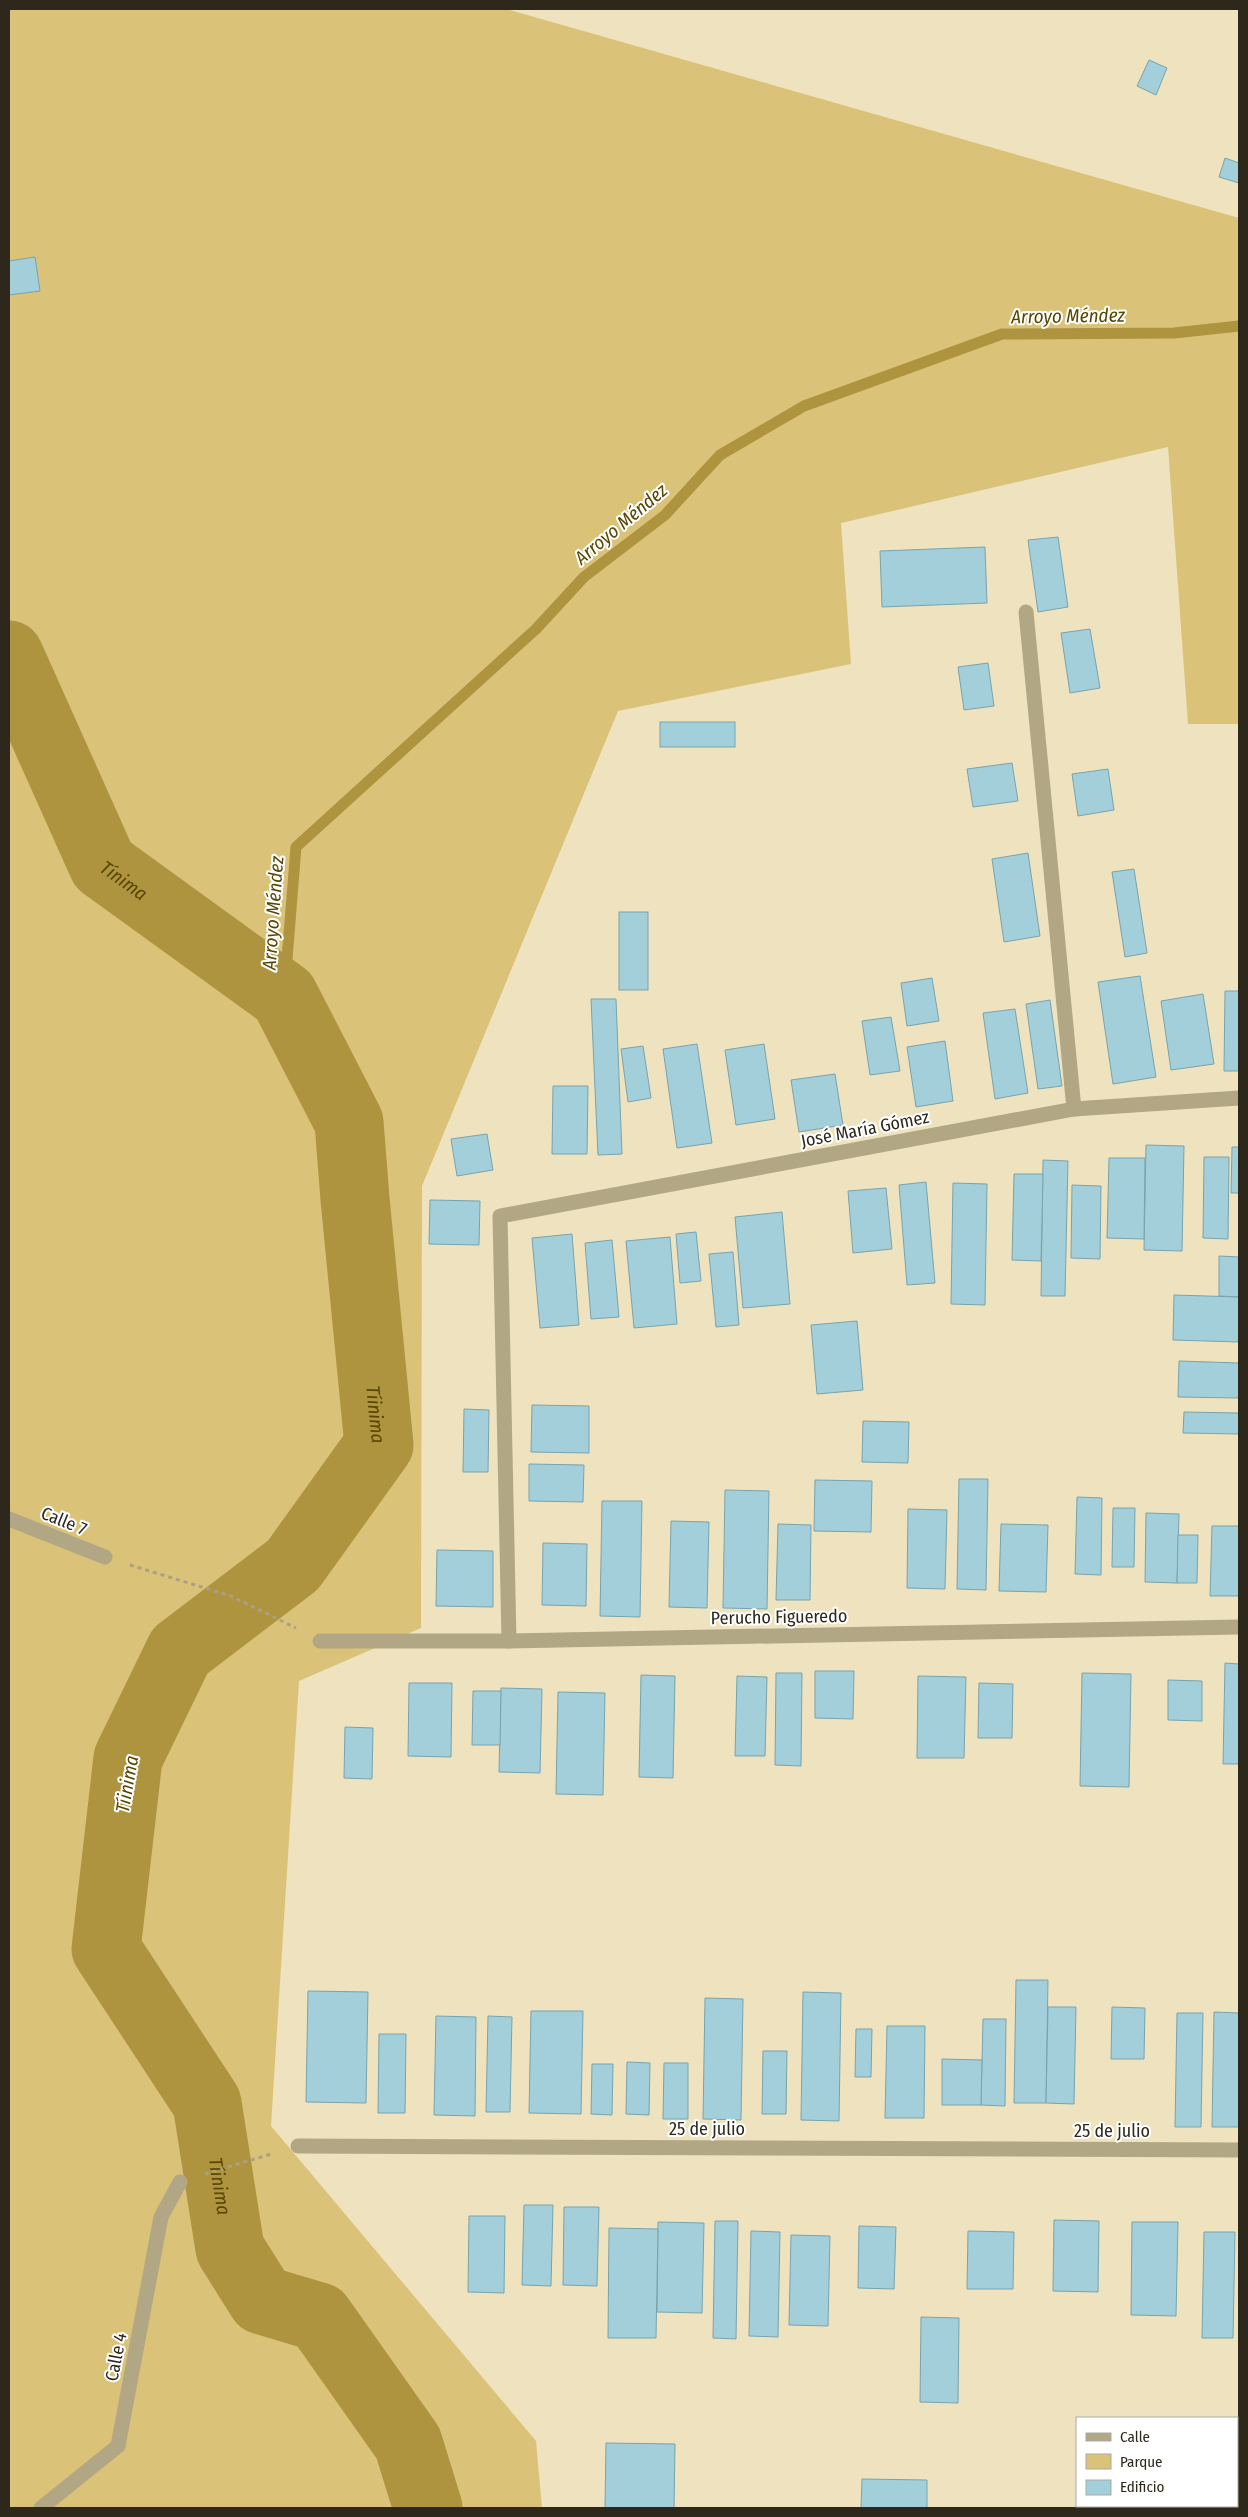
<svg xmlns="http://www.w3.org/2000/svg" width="1248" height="2517" viewBox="0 0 1248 2517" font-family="'Fira Sans Condensed',sans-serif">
	<rect width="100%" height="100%" fill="#efe3bf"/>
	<path fill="#dac278" d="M9,9h497l733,209v506h-51l-20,-277 -327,76 10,141 -233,47 -196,475 -1,442 -122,53 -28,445 265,315 6,67h-533z"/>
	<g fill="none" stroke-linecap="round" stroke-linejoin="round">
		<path stroke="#af943f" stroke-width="11" d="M284,996l12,-149 240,-218 48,-52 81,-62 55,-60 84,-49 198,-72 172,-1 65,-7"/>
		<path stroke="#af943f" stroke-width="69" id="s1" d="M9,655l94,210 181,131 65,126 6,77 24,246 -86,120 -113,86 -52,107 -22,191 101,154 23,146 32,51 57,17 89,126 20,65"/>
	</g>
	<g fill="#a3cfda" stroke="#78a3ad">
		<path d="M1149,60l18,8 -11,27 -19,-9z"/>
		<path d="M1225,158l14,5v20l-20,-6z"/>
		<path d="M35,257l5,34 -31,4v-34z"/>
		<path d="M1058,537l10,70 -30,5 -10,-72z"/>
		<path d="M985,547l2,56 -105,4 -2,-56z"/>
		<path d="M1090,629l10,59 -30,5 -9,-60z"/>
		<path d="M988,663l6,43 -30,4 -6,-43z"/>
		<rect x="660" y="722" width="75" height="25"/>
		<path d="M1012,763l6,38 -45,6 -6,-38z"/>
		<path d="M1108,769l6,41 -36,6 -6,-42z"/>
		<path d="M1028,853l12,83 -36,6 -12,-83z"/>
		<path d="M1134,869l13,84 -22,4 -13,-85z"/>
		<rect x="619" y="912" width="29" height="78"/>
		<path d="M1140,976l16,101 -43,7 -15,-102z"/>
		<path d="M932,978l7,43 -32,5 -6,-43z"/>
		<path d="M1225,991h14v80h-15z"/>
		<path d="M1203,994l11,70 -43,6 -10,-69z"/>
		<path d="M591,999h25l6,155 -24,1z"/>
		<path d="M1050,1000l12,86 -24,3 -12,-85z"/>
		<path d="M1015,1009l13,84 -33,6 -12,-86z"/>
		<path d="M891,1017l9,54 -30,4 -8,-54z"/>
		<path d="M945,1041l8,60 -37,6 -9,-60z"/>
		<path d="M697,1044l15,99 -35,5 -14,-99z"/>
		<path d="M764,1044l11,75 -39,6 -11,-75z"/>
		<path d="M643,1046l8,52 -23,4 -7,-53z"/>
		<path d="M835,1074l8,51 -44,7 -8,-52z"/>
		<path d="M553,1086h35l-1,68h-35z"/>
		<path d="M487,1134l6,36 -36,6 -6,-37z"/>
		<path d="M1146,1145l38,1 -2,105 -38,-1z"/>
		<path d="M1232,1147h7v46h-8z"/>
		<path d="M1204,1157h25l-1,82 -25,-1z"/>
		<path d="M1109,1158h36l-1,81 -37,-1z"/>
		<path d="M1043,1160l25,1 -3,135h-24z"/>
		<path d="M1014,1174h29l-2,87 -29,-1z"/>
		<path d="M926,1182l9,101 -28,2 -8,-100z"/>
		<path d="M953,1183l34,1 -2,121 -34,-1z"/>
		<path d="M1072,1185l29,1 -1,73 -29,-1z"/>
		<path d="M886,1188l6,61 -39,4 -5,-62z"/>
		<path d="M430,1200l50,1 -1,44 -50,-1z"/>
		<path d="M782,1212l8,92 -47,4 -8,-91z"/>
		<path d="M696,1232l5,49 -21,2 -4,-49z"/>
		<path d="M572,1234l7,91 -39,3 -8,-90z"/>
		<path d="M670,1237l7,87 -43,4 -8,-87z"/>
		<path d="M612,1240l7,77 -28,2 -6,-76z"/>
		<path d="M733,1252l6,73 -23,2 -7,-73z"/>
		<path d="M1219,1256l20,1v40l-20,-1z"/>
		<path d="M1174,1295l65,2v45l-66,-2z"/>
		<path d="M857,1321l6,69 -46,4 -6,-69z"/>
		<path d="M1179,1361l60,2v35l-61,-1z"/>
		<path d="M532,1405l57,1v47l-58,-1z"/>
		<path d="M464,1409l25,1 -1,62h-25z"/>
		<path d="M1184,1412l55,1v21l-56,-1z"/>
		<path d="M863,1421l46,1 -1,41 -46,-1z"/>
		<path d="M529,1464l55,1 -1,37 -54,-1z"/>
		<path d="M959,1479h29l-2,111 -29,-1z"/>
		<path d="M815,1480l57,1 -1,51 -57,-1z"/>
		<path d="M725,1490l44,1 -2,118 -44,-1z"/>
		<path d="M1077,1497l25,1 -1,77 -26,-1z"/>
		<path d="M602,1501h40l-2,116 -40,-1z"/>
		<path d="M1113,1508h22l-1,59h-22z"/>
		<path d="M908,1509l39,1 -2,79 -38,-1z"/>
		<path d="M1146,1513l33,1 -2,69 -32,-1z"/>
		<path d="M671,1521l38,1 -2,86 -38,-1z"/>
		<path d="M778,1524l33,1 -1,75h-34z"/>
		<path d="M1001,1524l47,1 -2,67 -47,-1z"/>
		<path d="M1212,1526h27v70h-29z"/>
		<path d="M1178,1535h20l-1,48h-20z"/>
		<path d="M543,1543l44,1 -1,62 -44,-1z"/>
		<path d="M437,1550l56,1v56l-57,-1z"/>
		<path d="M1225,1663l14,1v100h-16z"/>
		<path d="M815,1671h39l-1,48 -38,-1z"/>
		<path d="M776,1673h26l-1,93 -26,-1z"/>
		<path d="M1082,1673l49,1 -2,113 -49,-1z"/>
		<path d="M641,1675l34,1 -2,102 -34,-1z"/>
		<path d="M737,1676l30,1 -2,79h-30z"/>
		<path d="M918,1676l48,1 -2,81h-47z"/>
		<path d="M1168,1680l34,1v40l-34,-1z"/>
		<path d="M409,1683h43l-1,74 -43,-1z"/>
		<path d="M979,1683l34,1 -1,54h-34z"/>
		<path d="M501,1688l41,1 -2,84 -41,-1z"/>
		<path d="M473,1691h28l-1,54h-28z"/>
		<path d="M558,1692l47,1 -2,102 -47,-1z"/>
		<path d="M345,1727l28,1 -1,51 -28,-1z"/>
		<path d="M1016,1980h32l-2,123h-32z"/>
		<path d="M308,1991l60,1 -2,111 -60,-1z"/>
		<path d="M803,1992l38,1 -2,128 -38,-1z"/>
		<path d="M705,1998l38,1 -2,121 -38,-1z"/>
		<path d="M1048,2007h28l-2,97 -28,-1z"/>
		<path d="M1112,2007l33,1 -1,51h-33z"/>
		<path d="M531,2011h52l-2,103 -52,-1z"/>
		<path d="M1214,2012l25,1v114h-27z"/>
		<path d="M1177,2013h26l-2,114h-26z"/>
		<path d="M436,2016l40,1 -1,99 -41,-1z"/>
		<path d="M488,2016l24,1 -2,95h-24z"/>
		<path d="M983,2019h23l-1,87 -24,-1z"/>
		<path d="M887,2026h38l-1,92h-39z"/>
		<path d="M856,2029h16l-1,48h-16z"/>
		<path d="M379,2034h27l-1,79h-27z"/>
		<path d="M763,2051h24l-1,63h-24z"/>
		<path d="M942,2059l40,1 -1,45h-39z"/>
		<path d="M627,2062l23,1 -1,52 -23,-1z"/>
		<path d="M664,2063h24v56h-25z"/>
		<path d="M592,2064h21l-1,51 -21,-1z"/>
		<path d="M524,2205h29l-2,81 -29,-1z"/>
		<path d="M564,2207h35l-2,79 -34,-1z"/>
		<path d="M469,2216h36l-1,77 -36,-1z"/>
		<path d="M1054,2220l45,1 -1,71 -45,-1z"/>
		<path d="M715,2221h23l-2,118 -23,-1z"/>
		<path d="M658,2222l46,1 -2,90 -45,-1z"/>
		<path d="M1132,2222h46l-2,94 -45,-1z"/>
		<path d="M859,2226l37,1 -2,62 -36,-1z"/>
		<path d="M609,2228l49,1 -2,109h-48z"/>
		<path d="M751,2231l29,1 -2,105 -29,-1z"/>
		<path d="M968,2231l46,1 -1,57h-46z"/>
		<path d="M1204,2232h31l-2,106h-31z"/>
		<path d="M791,2235l39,1 -2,90 -39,-1z"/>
		<path d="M921,2317l38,1 -1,85 -38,-1z"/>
		<path d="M606,2443l69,1 -1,64h-69z"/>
		<path d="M862,2479l65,1v28h-66z"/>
	</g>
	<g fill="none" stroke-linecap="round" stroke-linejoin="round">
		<g stroke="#aaa185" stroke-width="3" stroke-dasharray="4 4" stroke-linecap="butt">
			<path d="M130,1565l101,31 65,32"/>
			<path d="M205,2174l66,-20"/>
		</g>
		<g stroke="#b2a785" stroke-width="15">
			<path d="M1026,612l48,497"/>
			<path d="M9,1519l96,38"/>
			<path d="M320,1641h189l730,-14"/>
			<path d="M509,1641l-9,-425 574,-107 165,-11"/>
			<path d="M298,2146l941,4"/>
			<path d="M41,2508l77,-62 43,-229 19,-35"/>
		</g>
	</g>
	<g text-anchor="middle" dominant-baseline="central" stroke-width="4" stroke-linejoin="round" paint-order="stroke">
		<g font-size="18" fill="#2d281b" stroke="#fff">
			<text transform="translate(865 1129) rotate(-11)">José María Gómez</text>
			<text transform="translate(64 1521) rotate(22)">Calle 7</text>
			<text transform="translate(779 1617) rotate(-1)">Perucho Figueredo</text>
			<text x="707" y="2129">25 de julio</text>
			<text x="1112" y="2131">25 de julio</text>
			<text transform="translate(116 2357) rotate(-79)">Calle 4</text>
		</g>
		<g font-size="19" font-style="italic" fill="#584500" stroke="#fff">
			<text transform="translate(1068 316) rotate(-1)">Arroyo Méndez</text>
			<text transform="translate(621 524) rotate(-40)">Arroyo Méndez</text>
			<text stroke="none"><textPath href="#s1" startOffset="256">Tínima</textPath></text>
			<text transform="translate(273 913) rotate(-86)">Arroyo Méndez</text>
			<text stroke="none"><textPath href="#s1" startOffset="889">Tíinima</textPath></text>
			<text transform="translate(127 1784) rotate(-80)">Tíinima</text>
			<text stroke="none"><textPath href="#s1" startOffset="1789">Tíinima</textPath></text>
		</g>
	</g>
	<rect width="1248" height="2517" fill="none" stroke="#2d281b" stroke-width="20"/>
	<rect x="1076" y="2417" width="162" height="90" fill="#ffffff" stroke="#aba9a4"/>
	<rect x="1086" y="2433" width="25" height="8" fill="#b2a785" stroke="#aba9a4"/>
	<text x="1120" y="2442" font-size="15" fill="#2d281b">Calle</text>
	<rect x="1086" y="2454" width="25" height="15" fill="#dac278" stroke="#aba9a4"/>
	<text x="1120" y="2467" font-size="15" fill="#2d281b">Parque</text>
	<rect x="1086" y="2480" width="25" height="15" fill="#a3cfda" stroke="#aba9a4"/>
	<text x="1120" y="2492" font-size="15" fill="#2d281b">Edificio</text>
</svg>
